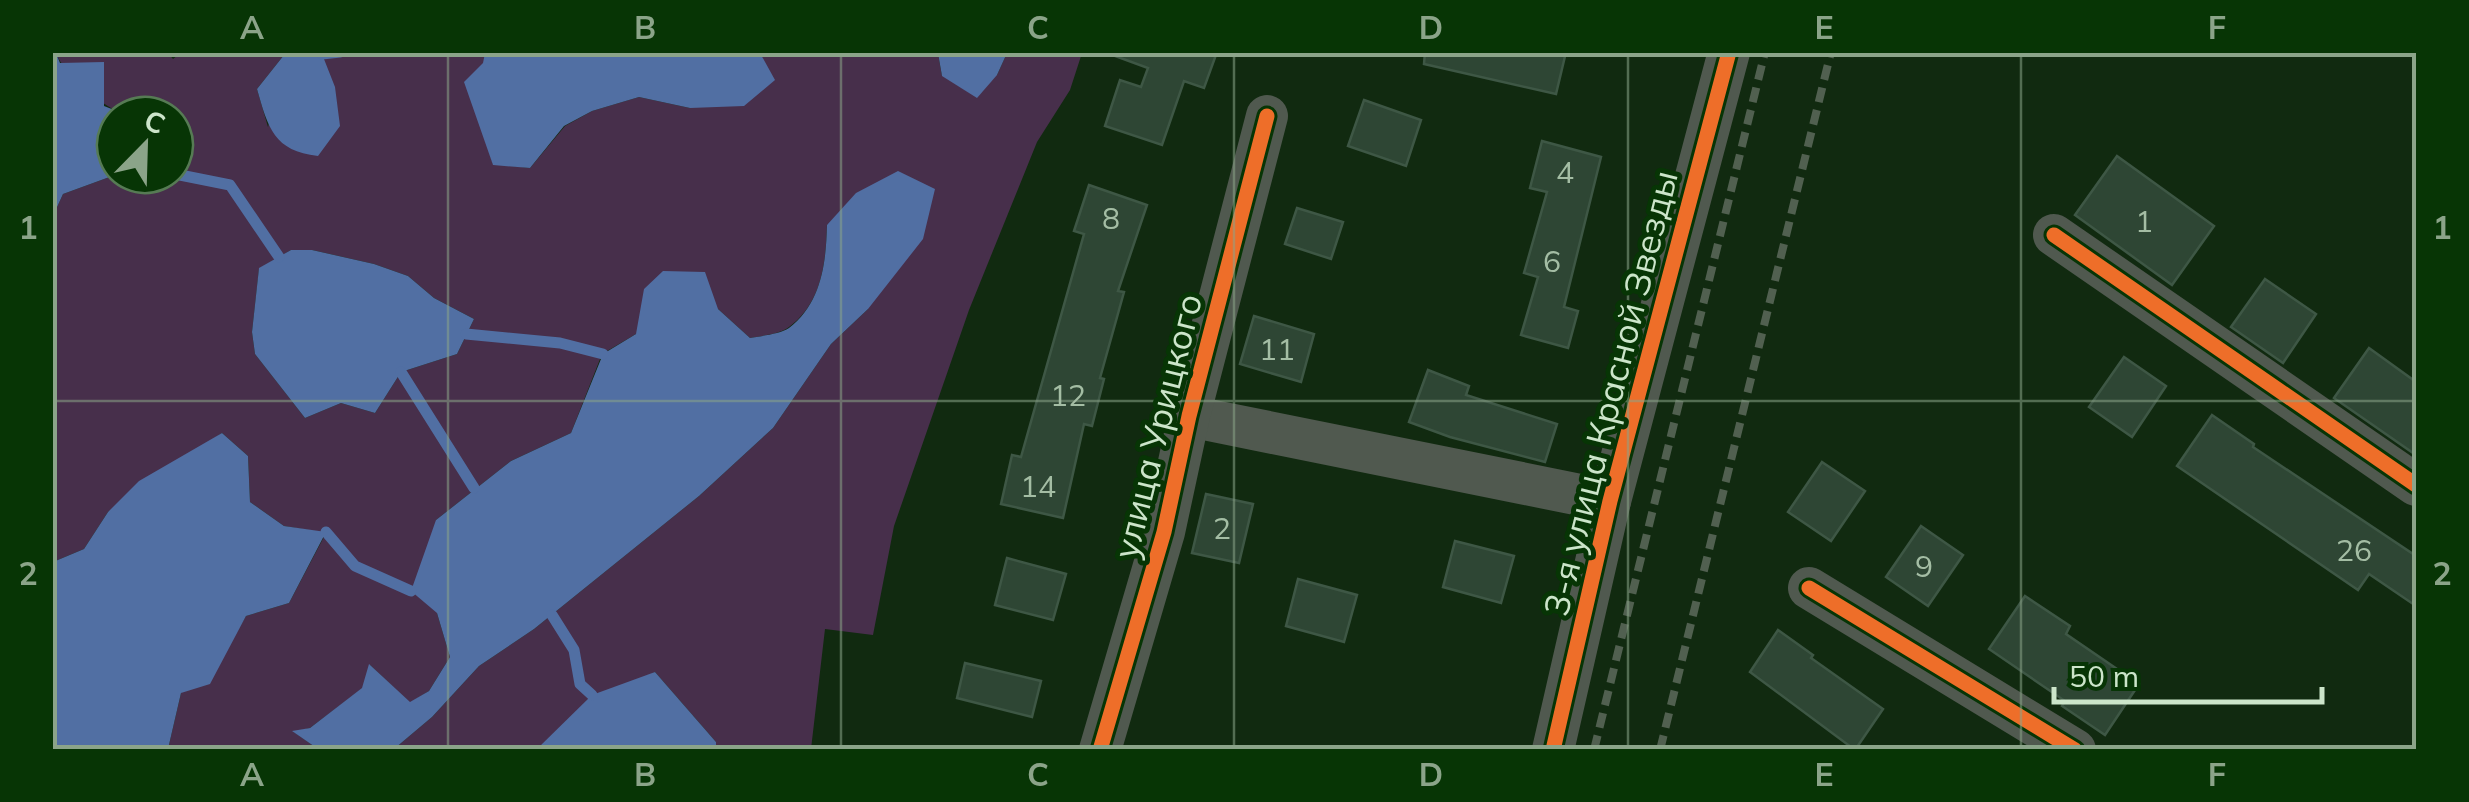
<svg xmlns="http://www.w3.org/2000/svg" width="2469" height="802" viewBox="0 0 2469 802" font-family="Mulish,sans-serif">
	<rect width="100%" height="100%" fill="#112a10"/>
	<path fill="#472f4b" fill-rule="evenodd" d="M182,52l303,1 -4,73 12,38 37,4 35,-42 27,-15 47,-14 51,11 70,-55h178l4,23 55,-1 10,-22h75l-12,37 -33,52 -68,168 -75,216 -21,109 -48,-6 -14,120h-95v-7l-61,-70 -99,61 -19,16h-143l38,-32 47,-51 55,-37 165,-133 74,-68 58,-84 37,-35 -41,-85c-1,38 -5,79 -38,103 -9,7 -28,9 -39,11l-32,-29 -82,25 -34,20 -31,79 -60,28 -75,59 1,93 13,44 -21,34 -19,12 -40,-38 -7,23 -53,40 -16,4 24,17h-150l13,-56 51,-53 14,-24 43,-13 37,-70 -42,-7 -34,-24 -2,-46 -26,-23 -114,79 -24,37 -31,13v-346l10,-22 52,-19h60v-60c-50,0 -57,5 -94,-32 -10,-9 -20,-17 -25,-30h112l5,6zM284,55l-16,72 -11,-38zM291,250h21l62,14 34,12 26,22 40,21 -17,35 -56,18 -26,41 -34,-10 -36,15 -50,-64 -3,-22 7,-63z"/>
	<g fill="#516fa3">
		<path d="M56,53l4,10 44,-1v44l23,9h-12v60l-52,19 -10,22 -1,-163z"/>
		<path d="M485,53h275l15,27 -31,26 -54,2 -51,-11 -47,14 -28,15 -34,42 -37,-3 -29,-83 19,-19z"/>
		<path d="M938,53v-1l69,1 -10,22 -20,23 -35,-22z"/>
		<path d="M322,54l13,33 5,39 -22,30c-44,-5 -50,-28 -61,-67l27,-34z"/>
		<path d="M898,171l37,18 -12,50 -55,70 -37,35 -58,84 -74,68 -165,133 -55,37 -47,51 -38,32h-76l-26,-18 18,-3 52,-40 7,-24 41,38 19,-11 21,-34 -13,-44 -26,-22 25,-71 75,-59 60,-28 32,-79 33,-20 8,-45 19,-18 42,1 13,37 32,29c11,-2 30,-4 39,-10 33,-25 37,-66 38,-103l29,-32z"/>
		<path d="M291,250h21l62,14 34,12 26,22 40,21 -17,35 -56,18 -26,41 -34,-10 -36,15 -50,-64 -3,-22 7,-64z"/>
		<path d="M222,433l26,23 2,46 34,24 42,6 -37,71 -43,13 -36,68 -29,9 -13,56h-115v-187l31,-13 24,-37 31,-31z"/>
		<path d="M655,672l61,70v7h-179l55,-54z"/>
	</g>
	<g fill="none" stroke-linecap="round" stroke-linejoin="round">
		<g stroke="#516fa3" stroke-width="11">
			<path d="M322,54l18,-2"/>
			<path d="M175,174l55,11 49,72"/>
			<path d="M466,334l94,9 43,11"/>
			<path d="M401,372l73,116"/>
			<path d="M326,532l29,34 56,25"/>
			<path d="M552,615l22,35 6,34 12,11"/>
		</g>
	</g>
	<g fill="#2e4634" stroke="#3e5745" stroke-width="2.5">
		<path d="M1116,52h101l-13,36 -20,-7 -22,64 -57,-19 15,-46 21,7 7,-19 -33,-12z"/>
		<path d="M1425,52h141l-10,42 -132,-30z"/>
		<path d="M1364,100l57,20 -15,46 -58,-20z"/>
		<path d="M1542,141l59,16 -37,150 14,4 -10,37 -47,-13 17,-58 -14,-4 23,-81 -17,-4z"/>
		<path d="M2117,156l97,70 -42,59 -97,-70z"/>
		<path d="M1089,185l58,20 -29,86 6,1 -24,86 4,1 -12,47 -8,-2 -21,94 -62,-14 11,-49 9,2 63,-223 -10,-3z"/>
		<path d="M1297,208l46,14 -12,37 -46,-15z"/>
		<path d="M2265,279l51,35 -33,49 -52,-36z"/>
		<path d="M1254,316l60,18 -13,48 -61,-18z"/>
		<path d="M2369,348l47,34v73l-82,-57z"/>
		<path d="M2124,357l42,29 -34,51 -43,-30z"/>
		<path d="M1428,370l41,16 -3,9 91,29 -12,38 -95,-25 -41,-15z"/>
		<path d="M2212,415l42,29 -1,3 163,109v50l-47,-32 -11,16 -181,-124z"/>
		<path d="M1822,462l43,29 -34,50 -43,-29z"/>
		<path d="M1206,494l47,10 -14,59 -47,-10z"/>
		<path d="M1921,526l42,29 -35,51 -42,-29z"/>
		<path d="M1455,541l59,15 -13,47 -58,-16z"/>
		<path d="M1007,558l59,16 -13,46 -58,-15z"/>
		<path d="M1298,579l59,16 -13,47 -58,-16z"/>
		<path d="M2025,596l45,30 -4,8 73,50 -34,51 -43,-29 3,-5 -76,-52z"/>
		<path d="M1778,630l35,25 -2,3 72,51 -28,41 -105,-78z"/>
		<path d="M965,663l76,18 -9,36 -75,-19z"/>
	</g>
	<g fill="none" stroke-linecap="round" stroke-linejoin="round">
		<g stroke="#50594f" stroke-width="42">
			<path d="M2054,235l362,250"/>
			<path d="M1189,416l421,85"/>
			<path d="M1809,588l266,162"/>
			<path d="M1100,750l64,-218 25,-116 78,-300"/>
			<path d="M1553,750l57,-249 119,-449"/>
		</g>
		<g stroke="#516050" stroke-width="8" stroke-dasharray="15 8" stroke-linecap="butt">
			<path d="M1594,750l171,-698"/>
			<path d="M1660,750l171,-698"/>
		</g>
		<defs>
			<g id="cycleway">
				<path d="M2054,235l362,250"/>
				<path d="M1809,588l266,162"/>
				<path d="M1100,750l64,-218 25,-116 78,-300"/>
				<path d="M1553,750l57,-249 119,-449"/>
			</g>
		</defs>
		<use href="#cycleway" stroke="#073505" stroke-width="21"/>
		<use href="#cycleway" stroke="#ee6e29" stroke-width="15"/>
	</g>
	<path fill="none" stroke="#8ba489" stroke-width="2.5" stroke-opacity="0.55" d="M448,52v698M841,52v698M1234,52v698M1628,52v698M2021,52v698M52,401h2364"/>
	<g text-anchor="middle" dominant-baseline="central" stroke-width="10" stroke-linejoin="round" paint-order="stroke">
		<g font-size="30" fill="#a4bda4">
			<text x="1565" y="172">4</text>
			<text x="1111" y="218">8</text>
			<text x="2144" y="221">1</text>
			<text x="1552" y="261">6</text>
			<text x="1277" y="349">11</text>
			<text x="1068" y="395">12</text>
			<text x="1038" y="486">14</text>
			<text x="1222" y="528">2</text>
			<text x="2354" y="550">26</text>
			<text x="1924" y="566">9</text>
		</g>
		<g font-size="35" fill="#cce5ca" stroke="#073505">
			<text transform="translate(1610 393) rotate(-76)">3-я улица Красной Звезды</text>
			<text transform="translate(1157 426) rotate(-76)">улица Урицкого</text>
		</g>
	</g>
	<rect width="2469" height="802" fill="none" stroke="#073505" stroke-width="110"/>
	<g transform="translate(145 145) rotate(23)"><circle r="48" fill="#073505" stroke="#567b54" stroke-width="2.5"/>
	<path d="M0-8L18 38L0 25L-18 38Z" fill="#8ba489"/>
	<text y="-15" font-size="28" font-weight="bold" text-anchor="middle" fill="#cce5ca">С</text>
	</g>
	<path d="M2054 687v15h268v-15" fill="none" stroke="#cce5ca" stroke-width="5"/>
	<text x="2069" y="687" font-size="30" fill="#cce5ca" stroke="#073505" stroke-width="8" paint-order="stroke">50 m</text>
	<rect x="55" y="55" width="2359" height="692" fill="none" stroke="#8ba489" stroke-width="4"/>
	<g font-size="32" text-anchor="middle" font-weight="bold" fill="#8ba489">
		<text x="252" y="39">A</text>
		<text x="645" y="39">B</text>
		<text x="1038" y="39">C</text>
		<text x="1431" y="39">D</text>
		<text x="1824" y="39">E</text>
		<text x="2217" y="39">F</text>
		<text x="28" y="239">1</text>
		<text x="2442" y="239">1</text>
		<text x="28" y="585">2</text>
		<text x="2442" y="585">2</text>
		<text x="252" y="786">A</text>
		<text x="645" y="786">B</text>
		<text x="1038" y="786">C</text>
		<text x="1431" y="786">D</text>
		<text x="1824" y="786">E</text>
		<text x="2217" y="786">F</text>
	</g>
</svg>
